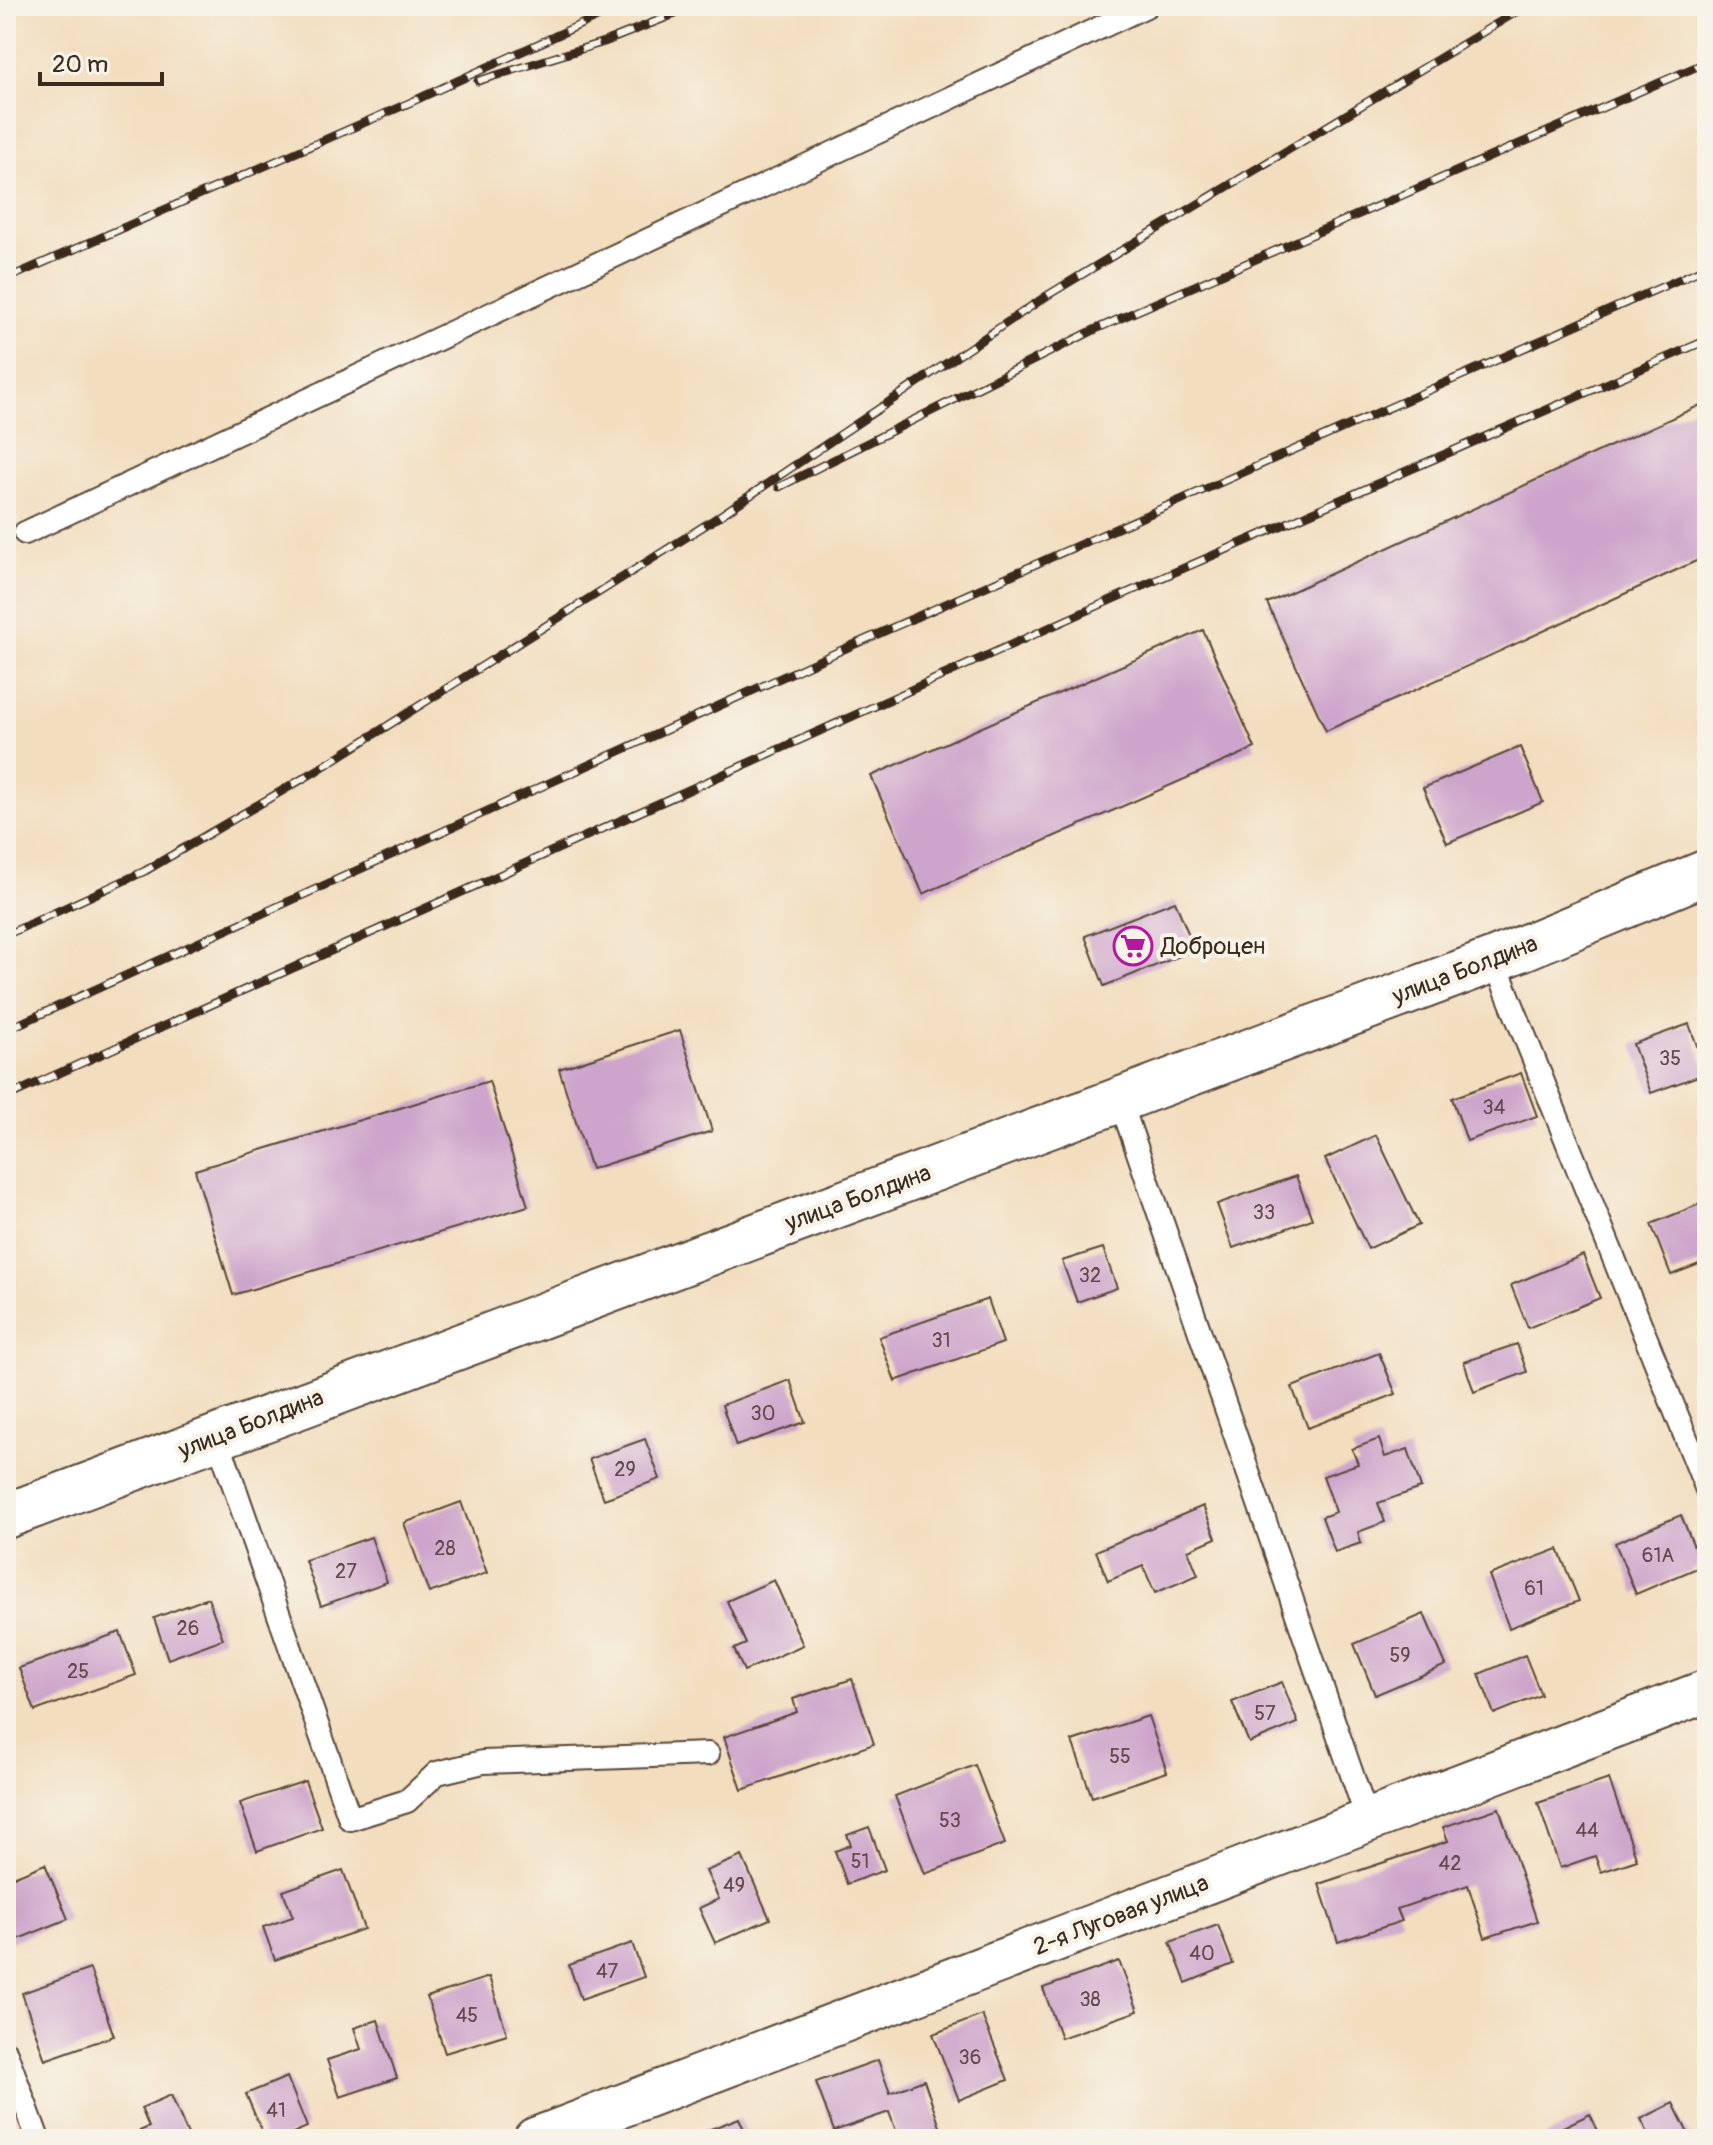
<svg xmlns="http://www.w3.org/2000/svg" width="1713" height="2145" viewBox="0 0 1713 2145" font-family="Pangolin,sans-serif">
	<rect width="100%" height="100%" fill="#f7f3e8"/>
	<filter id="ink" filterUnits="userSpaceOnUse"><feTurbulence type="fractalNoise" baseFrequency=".0125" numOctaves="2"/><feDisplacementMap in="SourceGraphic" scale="16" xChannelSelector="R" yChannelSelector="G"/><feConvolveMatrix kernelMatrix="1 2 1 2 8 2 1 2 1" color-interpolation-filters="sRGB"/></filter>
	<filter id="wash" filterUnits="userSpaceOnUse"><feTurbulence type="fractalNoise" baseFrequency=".006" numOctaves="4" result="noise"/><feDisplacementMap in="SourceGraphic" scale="32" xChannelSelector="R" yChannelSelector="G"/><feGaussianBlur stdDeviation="1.8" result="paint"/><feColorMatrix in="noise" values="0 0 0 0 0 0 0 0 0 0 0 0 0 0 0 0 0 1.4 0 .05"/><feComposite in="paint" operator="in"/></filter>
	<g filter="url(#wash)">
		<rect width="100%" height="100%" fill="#f2ddbe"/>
		<g id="blocks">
			<g fill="#cda4cb">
				<path d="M1707,402v154l-381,175 -59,-128z"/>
				<path d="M1203,630l52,118 -332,146 -52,-118z"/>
				<path d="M1520,747l23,55 -96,41 -24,-55z"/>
				<path d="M1175,901l20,49 -91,36 -19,-50z"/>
				<path d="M1689,1024l18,49 -56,20 -18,-49z"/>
				<path d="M680,1030l32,101 -121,38 -32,-100z"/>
				<path d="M1521,1073l16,43 -70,25 -15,-43z"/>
				<path d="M489,1081l39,125 -295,89 -38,-125z"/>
				<path d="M1376,1135l43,90 -51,24 -43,-90z"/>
				<path d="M1296,1176l16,43 -79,29 -16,-44z"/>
				<path d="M1707,1201v60l-36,14 -20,-51z"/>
				<path d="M1103,1248l14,40 -40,14 -15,-41z"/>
				<path d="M1583,1255l17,43 -72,30 -17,-43z"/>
				<path d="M988,1299l15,44 -108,38 -16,-44z"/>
				<path d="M1517,1344l10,28 -53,20 -10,-30z"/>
				<path d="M1379,1353l17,41 -88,34 -16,-41z"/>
				<path d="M790,1380l15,42 -69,24 -14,-41z"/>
				<path d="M645,1439l15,40 -56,20 -15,-40z"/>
				<path d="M1379,1439l6,18 23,-8 13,39 -43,15 7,19 -27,10 3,11 -26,9 -13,-35 14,-5 -13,-36 35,-12 -6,-15z"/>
				<path d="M461,1502l26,71 -58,20 -25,-70z"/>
				<path d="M1203,1506l13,32 -28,12 10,25 -43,18 -12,-27 -35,15 -12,-30z"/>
				<path d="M1681,1515l21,51 -66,28 -21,-51z"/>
				<path d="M371,1537l16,45 -66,24 -16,-46z"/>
				<path d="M1558,1549l21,52 -70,27 -20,-53z"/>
				<path d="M774,1580l29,65 -59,26 -10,-22 12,-5 -19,-43z"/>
				<path d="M208,1598l15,41 -55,20 -14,-41z"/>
				<path d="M1424,1614l22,51 -71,30 -21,-51z"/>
				<path d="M120,1632l16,43 -101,36 -16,-43z"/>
				<path d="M1525,1655l16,40 -47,19 -15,-40z"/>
				<path d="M852,1679l22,65 -132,46 -18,-53 73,-25 -4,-13z"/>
				<path d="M1282,1682l16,41 -49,20 -17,-41z"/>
				<path d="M1148,1716l19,56 -75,25 -20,-56z"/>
				<path d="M975,1765l30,79 -80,30 -30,-78z"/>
				<path d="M1609,1779l28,81 -36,12 -6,-16 -35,12 -22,-65z"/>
				<path d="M305,1781l17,47 -65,23 -17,-48z"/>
				<path d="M1499,1808l38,113 -52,17 -17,-53 -71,24 5,12 -64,21 -19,-58 129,-43 -5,-14z"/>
				<path d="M869,1827l16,43 -38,14 -12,-33 16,-6 -4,-10z"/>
				<path d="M742,1856l28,63 -55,24 -16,-35 20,-9 -13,-28z"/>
				<path d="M45,1864l23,55 -62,25v-64z"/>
				<path d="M343,1870l21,59 -89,31 -12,-33 30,-10 -10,-26z"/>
				<path d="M1218,1925l15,39 -47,19 -16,-41z"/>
				<path d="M632,1943l12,34 -63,22 -12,-34z"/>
				<path d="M1119,1961l19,50 -77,27 -18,-50z"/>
				<path d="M90,1969l24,67 -69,24 -23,-67z"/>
				<path d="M489,1977l18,57 -62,19 -18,-56z"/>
				<path d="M982,2015l26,65 -49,20 -26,-66z"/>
				<path d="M378,2020l19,58 -57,19 -13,-37 34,-11 -7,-21z"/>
				<path d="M878,2060l12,33 34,-13 20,59h-45l-10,-27 -55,19 -18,-49z"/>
				<path d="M287,2077l20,50 -28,12h-14l-19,-45z"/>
				<path d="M171,2095l19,44h-69l28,-12 -8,-19z"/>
				<path d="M1673,2103l18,36h-40l-10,-20z"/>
				<path d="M1590,2114l12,25h-64z"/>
				<path d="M739,2118l9,21h-63z"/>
			</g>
		</g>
	</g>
	<g filter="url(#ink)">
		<use href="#blocks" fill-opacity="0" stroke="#564536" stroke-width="2"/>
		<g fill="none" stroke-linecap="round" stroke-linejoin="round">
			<defs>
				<g id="service">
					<path d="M25,533l1121,-527"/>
					<path d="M1494,960l213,530"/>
					<path d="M1120,1100l248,721"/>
					<path d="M217,1437l133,382 57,-18 30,-28 46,-11 225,-8"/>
					<path d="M6,2053l32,86"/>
				</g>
				<path id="minor" d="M535,2139l1172,-448"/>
				<path id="primary" d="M6,1516l1488,-556 213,-88"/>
			</defs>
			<use href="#service" stroke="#564536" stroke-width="26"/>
			<use href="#minor" stroke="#564536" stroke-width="46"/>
			<use href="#primary" stroke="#564536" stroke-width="48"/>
			<use href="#service" stroke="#fff" stroke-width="22"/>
			<use href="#minor" stroke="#fff" stroke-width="42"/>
			<use href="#primary" stroke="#fff" stroke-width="44"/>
			<defs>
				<g id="rail">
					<path d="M478,81l126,-39 91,-36"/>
					<path d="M6,279l403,-176 212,-97"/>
					<path d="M779,487l317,-158 611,-267"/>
					<path d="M6,935l139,-64 171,-100 399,-252 333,-224 478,-289"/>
					<path d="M6,1030l838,-381 863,-382"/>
					<path d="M6,1097l1107,-498 594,-259"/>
				</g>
			</defs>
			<use href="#rail" stroke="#3b2a1e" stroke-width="9"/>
			<use href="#rail" stroke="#f7f3e8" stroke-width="6" stroke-dasharray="18" stroke-linecap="butt"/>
		</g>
	</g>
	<defs>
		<symbol id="supermarket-ring" viewBox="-11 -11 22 22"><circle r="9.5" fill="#f7f3e8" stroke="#b5179e" stroke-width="1.5"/><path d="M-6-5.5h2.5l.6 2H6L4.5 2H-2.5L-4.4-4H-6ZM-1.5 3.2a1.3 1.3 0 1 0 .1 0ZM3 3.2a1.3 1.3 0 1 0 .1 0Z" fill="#b5179e"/></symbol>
	</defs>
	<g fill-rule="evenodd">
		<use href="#supermarket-ring" x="1111" y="924" width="44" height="44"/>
	</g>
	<g text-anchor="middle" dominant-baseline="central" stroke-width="8" stroke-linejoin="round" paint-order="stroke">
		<g font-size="20" fill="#604849">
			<text x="1670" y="1058">35</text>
			<text x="1494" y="1107">34</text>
			<text x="1264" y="1212">33</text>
			<text x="1090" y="1275">32</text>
			<text x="941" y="1340">31</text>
			<text x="763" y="1413">30</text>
			<text x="625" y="1469">29</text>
			<text x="445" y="1548">28</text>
			<text x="1658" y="1555">61А</text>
			<text x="346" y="1571">27</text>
			<text x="1534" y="1588">61</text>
			<text x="188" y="1628">26</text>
			<text x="1400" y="1655">59</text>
			<text x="78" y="1671">25</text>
			<text x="1265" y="1713">57</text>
			<text x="1120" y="1756">55</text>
			<text x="950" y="1820">53</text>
			<text x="1587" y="1830">44</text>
			<text x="860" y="1861">51</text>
			<text x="1450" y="1863">42</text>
			<text x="734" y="1885">49</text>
			<text x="1202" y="1953">40</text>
			<text x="607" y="1971">47</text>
			<text x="1090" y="1999">38</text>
			<text x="467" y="2015">45</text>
			<text x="970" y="2057">36</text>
			<text x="276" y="2110">41</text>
		</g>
		<g font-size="24" fill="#3b2a1e" stroke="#f7f3e8" text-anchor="start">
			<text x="1161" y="946">Доброцен</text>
		</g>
		<g font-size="24" fill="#3b2a1e" stroke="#f7f3e8">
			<text transform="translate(1465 970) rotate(-21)">улица Болдина</text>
			<text transform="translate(858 1198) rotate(-20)">улица Болдина</text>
			<text transform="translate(251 1424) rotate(-21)">улица Болдина</text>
			<text transform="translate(1121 1915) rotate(-21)">2-я Луговая улица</text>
		</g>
	</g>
	<rect width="1713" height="2145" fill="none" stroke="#f7f3e8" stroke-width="32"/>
	<path d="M40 72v12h122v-12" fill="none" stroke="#3b2a1e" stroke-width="4"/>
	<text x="52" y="72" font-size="24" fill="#3b2a1e" stroke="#f7f3e8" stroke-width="6" paint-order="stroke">20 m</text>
</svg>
